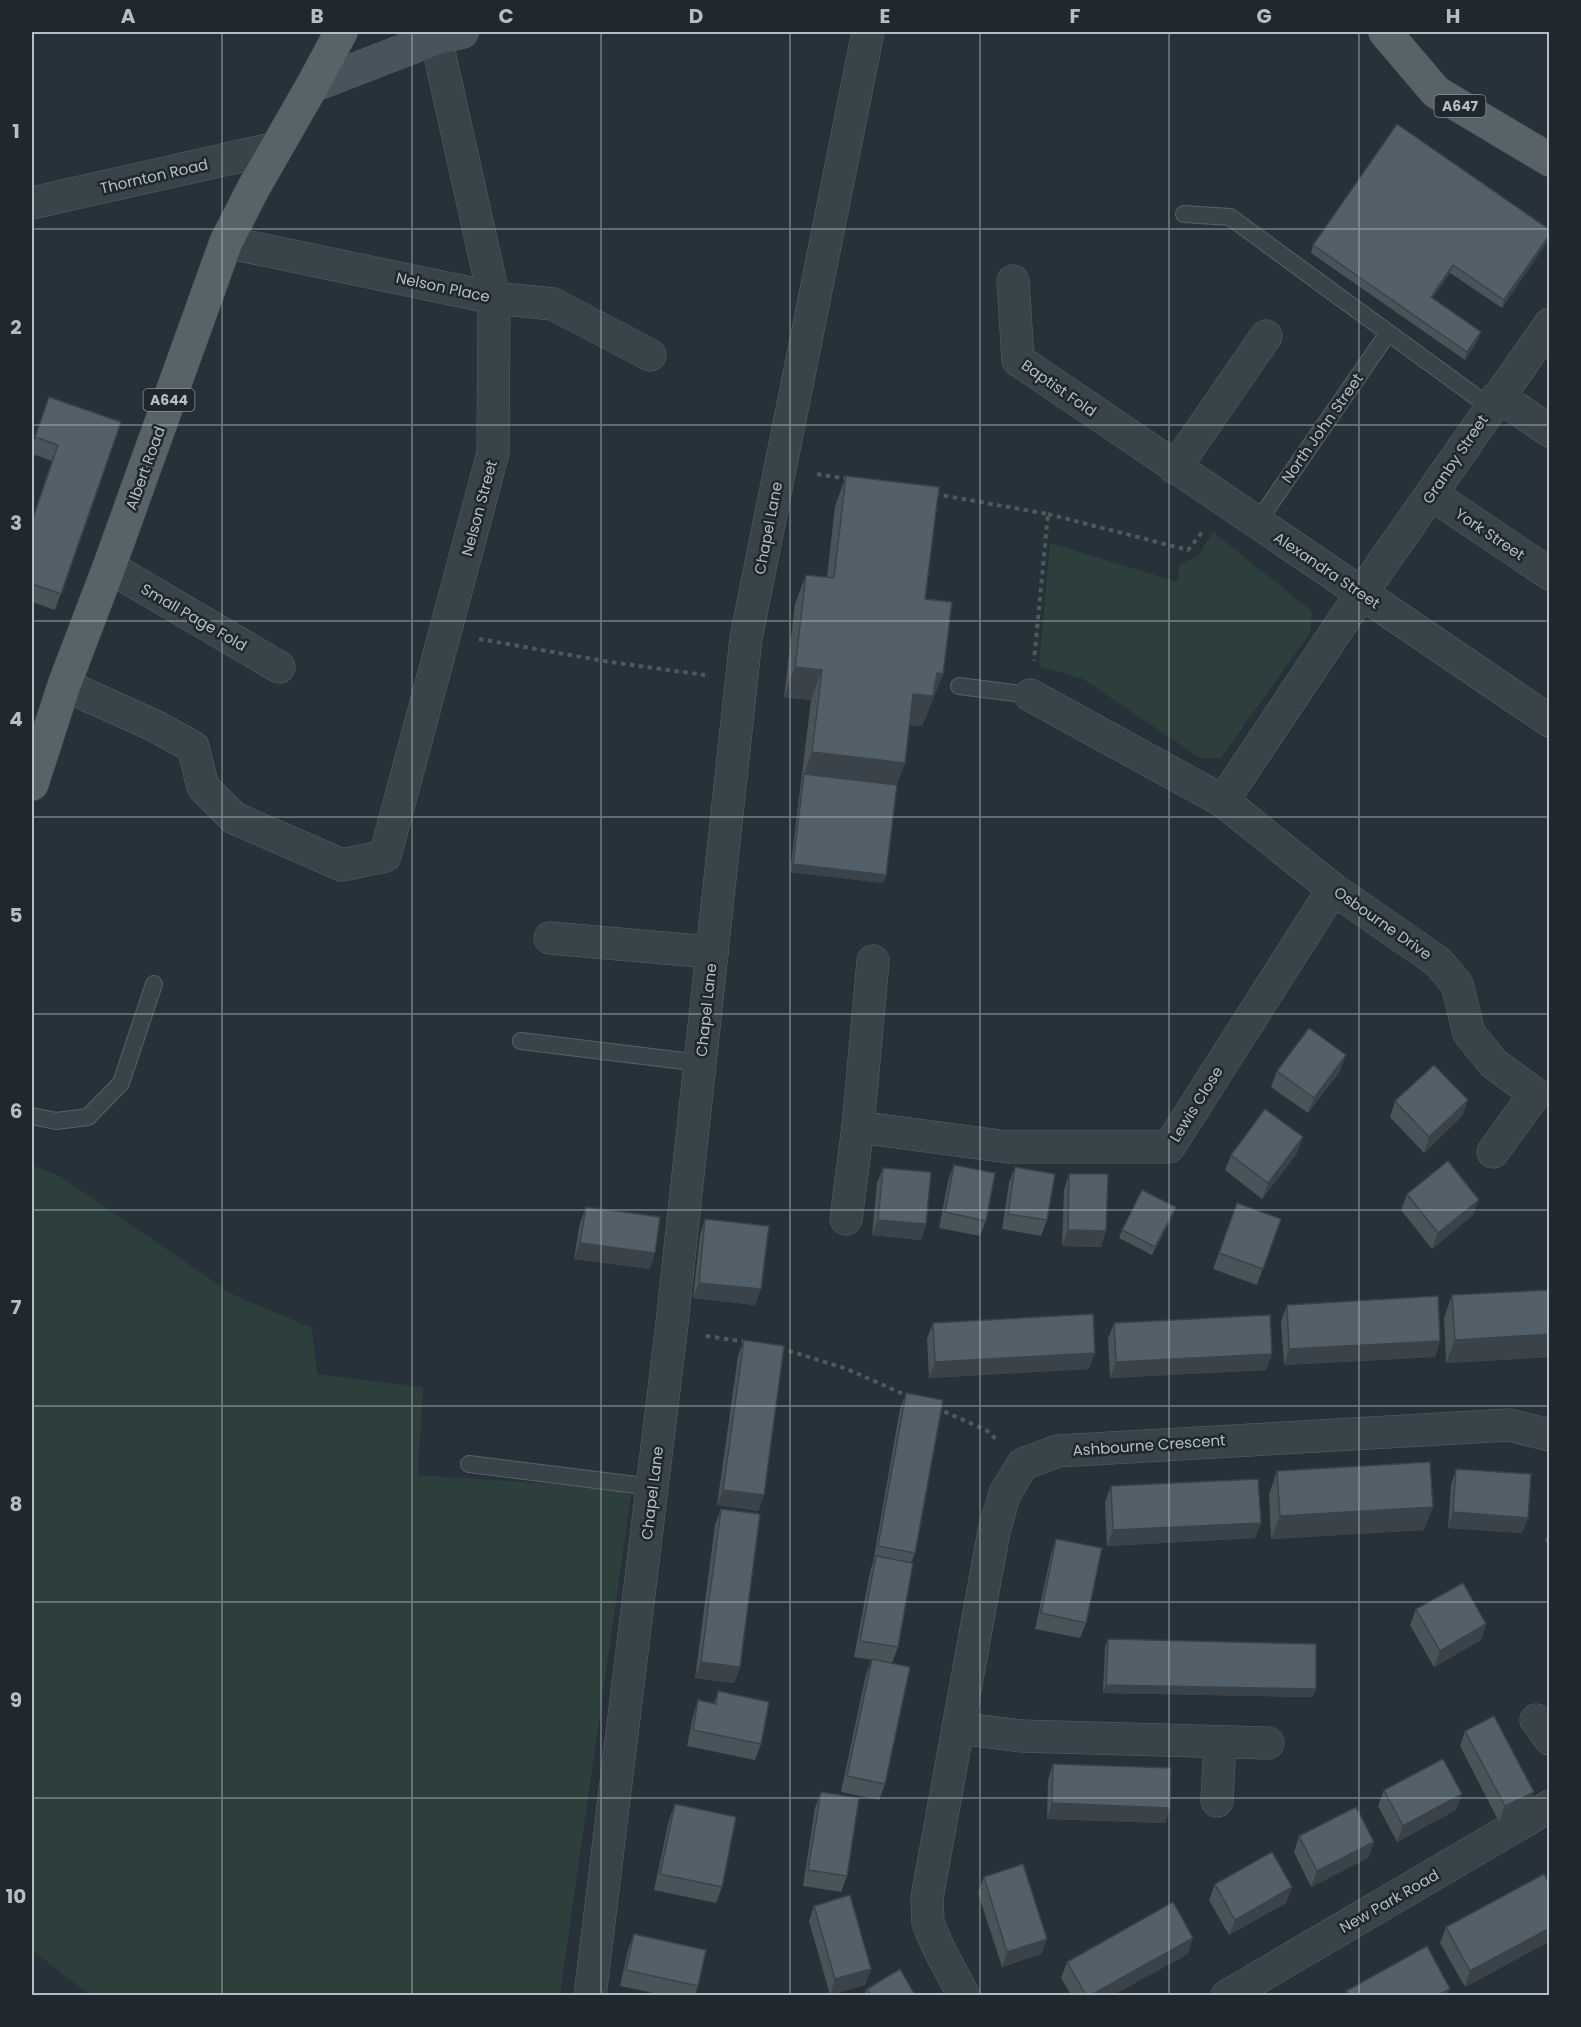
<svg xmlns="http://www.w3.org/2000/svg" width="1581" height="2027" viewBox="0 0 1581 2027" font-family="Poppins,sans-serif">
	<rect width="100%" height="100%" fill="#263139"/>
	<g fill="#2c3f3c">
		<path d="M1213,532l99,79 -2,22 -89,125h-21l-117,-79 -44,-13 11,-123 128,39 1,-18 18,-7z"/>
		<path d="M32,1165l28,11 172,118 80,34 5,46 106,13 -5,88 214,14 -72,506h-470l-58,-45z"/>
	</g>
	<g fill="none" stroke-linecap="round" stroke-linejoin="round">
		<defs>
			<g id="lane">
				<path d="M1184,214l46,3 260,190"/>
				<path d="M1257,523l131,-190"/>
				<path d="M959,686l71,9"/>
				<path d="M521,1041l179,22"/>
				<path d="M32,1116l24,5 32,-4 33,-34 33,-99"/>
				<path d="M469,1464l183,23"/>
			</g>
			<g id="street">
				<path d="M32,203l244,-55"/>
				<path d="M226,242l268,56 59,6 97,51"/>
				<path d="M1013,281l5,79 532,361"/>
				<path d="M1498,396l52,35"/>
				<path d="M1175,468l91,-132"/>
				<path d="M1431,494l119,80"/>
				<path d="M109,567l170,100"/>
				<path d="M64,685l89,40 40,22 10,40 31,31 108,47 43,-9 108,-403 1,-155 -58,-260"/>
				<path d="M1030,695l193,106 110,88 104,72 20,23 12,49 24,30 42,31 -42,58"/>
				<path d="M1223,801l138,-207 189,-270"/>
				<path d="M550,938l160,14 2,2"/>
				<path d="M858,1127l150,20h161l164,-258"/>
				<path d="M846,1219l12,-92 15,-166"/>
				<path d="M1536,1720l14,19"/>
				<path d="M958,1728l63,8 247,7"/>
				<path d="M1217,1801l3,-59"/>
				<path d="M590,1996l81,-664 75,-694 122,-606"/>
				<path d="M964,1996l-25,-47 -11,-26 -1,-25 67,-367 11,-38 18,-29 35,-13 451,-26 41,10"/>
				<path d="M1227,1996l323,-190"/>
			</g>
			<path id="secondary" d="M312,86l124,-48 26,-6"/>
			<g id="primary">
				<path d="M1385,32l51,60 114,68"/>
				<path d="M32,784l32,-99 45,-118 117,-325 27,-53 59,-103 29,-54"/>
			</g>
		</defs>
		<use href="#lane" stroke="#576167" stroke-width="18"/>
		<use href="#street" stroke="#576167" stroke-width="33"/>
		<use href="#secondary" stroke="#576167" stroke-width="34"/>
		<use href="#primary" stroke="#424c52" stroke-width="34"/>
		<g stroke="#495b5a" stroke-width="4" stroke-dasharray="4.5 4.5" stroke-linecap="butt">
			<path d="M817,474l31,5"/>
			<path d="M935,494l113,20 -14,147"/>
			<path d="M1048,514l140,36 16,-20"/>
			<path d="M479,639l131,23 95,13"/>
			<path d="M706,1336l40,6"/>
			<path d="M780,1348l67,21 63,28"/>
			<path d="M936,1408l50,22 12,11"/>
		</g>
		<use href="#lane" stroke="#39434a" stroke-width="16"/>
		<use href="#street" stroke="#39434a" stroke-width="32"/>
		<use href="#secondary" stroke="#48535c" stroke-width="33"/>
		<use href="#primary" stroke="#576269" stroke-width="33"/>
	</g>
	<g fill="#48535a">
		<path d="M1550,230l-1,9 -47,69 -52,-35 -18,25 49,34 -3,8 -13,20 -154,-107 2,-8z"/>
		<path d="M49,397l72,25 -66,188 -23,-8v-82l20,-59 -20,-7v-7z"/>
		<path d="M846,476l79,123 18,75 -21,52 -13,-1 -12,60 -11,90 -3,8 -93,-11 21,-172 -27,-3 11,-93 11,-29 21,2 8,-71z"/>
		<path d="M1277,1071h63l-32,42 -37,-26z"/>
		<path d="M1468,1100l-6,16 -38,37 -34,-36 5,-16z"/>
		<path d="M1297,1153l-35,46 -37,-29 6,-15z"/>
		<path d="M954,1165l32,56 -6,15 -41,-8 9,-47z"/>
		<path d="M1015,1167l32,53 -6,16 -39,-7 7,-46z"/>
		<path d="M883,1168l43,56 -5,16 -49,-5 5,-52z"/>
		<path d="M1069,1174l32,73 -39,-1 2,-56z"/>
		<path d="M1407,1194l66,21 -41,34 -31,-39z"/>
		<path d="M1237,1203l44,16 -24,66 -44,-16z"/>
		<path d="M586,1207l64,62 -76,-10 6,-36z"/>
		<path d="M1176,1207l-3,8 -21,40 -33,-17 3,-8z"/>
		<path d="M1550,1211v49h-1v-46z"/>
		<path d="M705,1219l50,86 -62,-7 7,-63z"/>
		<path d="M1550,1290v67l-104,6 -2,-45 8,-23z"/>
		<path d="M1287,1305l153,36 -5,16 -151,8 -3,-44z"/>
		<path d="M933,1323l156,46 -160,9 -2,-39z"/>
		<path d="M1114,1323l158,31 -6,16 -156,8 -2,-39z"/>
		<path d="M744,1340l20,155 -6,16 -41,-6 21,-149z"/>
		<path d="M906,1393l9,160 -4,10 -13,84 -6,16 -7,121 -6,16 -38,-8 25,-118 6,-14 -18,-3 16,-85 3,-10 27,-153z"/>
		<path d="M1456,1469l72,49 -6,15 -74,-5 3,-43z"/>
		<path d="M1277,1471l147,59 -153,9 -2,-45z"/>
		<path d="M1111,1486l150,37 -6,15 -148,8 -2,-44z"/>
		<path d="M721,1509l19,158 -6,16 -39,-5 20,-153z"/>
		<path d="M1550,1528v16l-5,-3z"/>
		<path d="M1056,1539l30,84 -6,15 -45,-9 16,-75z"/>
		<path d="M1416,1609l70,15 -5,16 -47,27 -24,-42z"/>
		<path d="M1108,1639l205,58 -210,-4 2,-46z"/>
		<path d="M718,1691l43,53 -6,16 -68,-14 6,-30 5,-16 16,3z"/>
		<path d="M1465,1731l69,61 -6,15 -29,15 -39,-76z"/>
		<path d="M1053,1764l112,59 -118,-4 1,-39z"/>
		<path d="M1384,1790l72,20 -59,32 -19,-36z"/>
		<path d="M821,1792l26,84 -6,16 -38,-6 12,-78z"/>
		<path d="M675,1804l47,83 -6,16 -62,-13 15,-70z"/>
		<path d="M1299,1836l75,6 -6,16 -57,29 -17,-35z"/>
		<path d="M984,1877l63,62 -6,15 -39,13 -24,-74z"/>
		<path d="M1215,1884l77,3 -6,16 -57,32 -20,-35z"/>
		<path d="M1550,1885v56l-85,46 -25,-44 6,-16z"/>
		<path d="M814,1906l57,63 -6,16 -35,10 -21,-74z"/>
		<path d="M634,1934l64,52 -3,9h-32l-43,-9 8,-36z"/>
		<path d="M1188,1954l-75,41h-42l-10,-17 6,-16z"/>
		<path d="M867,1989l48,6h-51z"/>
	</g>
	<g fill="#3b434a">
		<path d="M1550,234l-1,5 -47,69 2,-8z"/>
		<path d="M1453,265l-3,8 -22,32 3,-8z"/>
		<path d="M1481,332l-3,8 -13,20 2,-8z"/>
		<path d="M795,667l27,3 -11,30 -27,-3z"/>
		<path d="M937,673l6,1 -21,52 -20,-2 11,-30z"/>
		<path d="M812,752l93,11 -11,30 -90,-19z"/>
		<path d="M793,864l93,11 -3,8 -93,-11z"/>
		<path d="M1346,1055l-6,16 -32,42 6,-15z"/>
		<path d="M1468,1100l-6,16 -38,37 5,-16z"/>
		<path d="M1303,1137l-6,16 -35,46 6,-16z"/>
		<path d="M1479,1200l-6,15 -41,34 6,-16z"/>
		<path d="M1176,1207l-3,8 -21,40 3,-8z"/>
		<path d="M878,1220l48,4 -5,16 -49,-5z"/>
		<path d="M1068,1230l38,1 -5,16 -39,-1z"/>
		<path d="M580,1243l75,10 -5,16 -76,-10z"/>
		<path d="M699,1283l62,6 -6,16 -62,-7z"/>
		<path d="M1550,1334v23l-104,6 9,-23z"/>
		<path d="M1440,1341l-5,16 -151,8 5,-16z"/>
		<path d="M1095,1353l-6,16 -160,9 6,-16z"/>
		<path d="M1272,1354l-6,16 -156,8 6,-16z"/>
		<path d="M723,1490l41,5 -6,16 -41,-6z"/>
		<path d="M1433,1507l-9,23 -153,9 9,-23z"/>
		<path d="M1453,1512l75,6 -6,15 -74,-5z"/>
		<path d="M1261,1523l-6,15 -148,8 6,-16z"/>
		<path d="M1486,1624l-5,16 -47,27 6,-16z"/>
		<path d="M701,1662l39,5 -6,16 -39,-5z"/>
		<path d="M1106,1685l210,4 -3,8 -210,-4z"/>
		<path d="M1534,1792l-6,15 -29,15 6,-16z"/>
		<path d="M1462,1794l-6,16 -59,32 6,-16z"/>
		<path d="M1052,1803l118,5 -5,15 -118,-4z"/>
		<path d="M1374,1842l-6,16 -57,29 6,-16z"/>
		<path d="M1292,1887l-6,16 -57,32 6,-15z"/>
		<path d="M1550,1928v13l-85,46 5,-16z"/>
		<path d="M1193,1938l-5,16 -75,41h-22z"/>
		<path d="M1047,1939l-6,15 -39,13 5,-15z"/>
		<path d="M871,1969l-6,16 -35,10 5,-16z"/>
		<path d="M1450,1989l-3,6h-9z"/>
	</g>
	<g fill="#546069" stroke="#3b434a" stroke-width="1.5">
		<path d="M1397,124l153,106v4l-46,66 -51,-35 -22,32 50,35 -14,20 -154,-107z"/>
		<path d="M49,397l72,25 -60,172 -29,-10v-63l26,-76 -23,-8z"/>
		<path d="M846,476l93,11 -14,112 27,3 -9,72 -6,-1 -4,23 -20,-2 -8,69 -93,-11 10,-82 -27,-3 11,-92 28,3z"/>
		<path d="M804,774l93,11 -11,90 -93,-11z"/>
		<path d="M1309,1028l37,27 -32,43 -37,-27z"/>
		<path d="M1434,1065l34,35 -39,37 -34,-36z"/>
		<path d="M1265,1109l38,28 -35,46 -37,-28z"/>
		<path d="M1448,1161l31,39 -41,33 -31,-39z"/>
		<path d="M954,1165l41,8 -9,48 -41,-9z"/>
		<path d="M1015,1167l40,7 -8,46 -39,-6z"/>
		<path d="M883,1168l48,4 -5,52 -48,-4z"/>
		<path d="M1069,1174h39l-2,57 -38,-1z"/>
		<path d="M1142,1190l34,17 -21,40 -33,-17z"/>
		<path d="M1237,1203l44,16 -18,50 -44,-16z"/>
		<path d="M586,1207l74,10 -5,36 -75,-10z"/>
		<path d="M705,1219l64,7 -8,63 -62,-6z"/>
		<path d="M1550,1290v44l-95,6 -3,-45z"/>
		<path d="M1438,1296l2,45 -151,8 -2,-44z"/>
		<path d="M1093,1314l2,39 -160,9 -2,-39z"/>
		<path d="M1270,1315l2,39 -156,8 -2,-39z"/>
		<path d="M744,1340l40,6 -20,149 -41,-5z"/>
		<path d="M906,1393l37,7 -28,153 -37,-7z"/>
		<path d="M1430,1462l3,45 -153,9 -3,-45z"/>
		<path d="M1456,1469l75,5 -3,44 -75,-6z"/>
		<path d="M1258,1479l3,44 -148,7 -2,-44z"/>
		<path d="M721,1509l39,5 -20,153 -39,-5z"/>
		<path d="M1056,1539l46,9 -16,75 -45,-10z"/>
		<path d="M876,1556l37,7 -15,84 -38,-6z"/>
		<path d="M1463,1583l23,41 -46,27 -24,-42z"/>
		<path d="M1108,1639l208,5v45l-210,-4z"/>
		<path d="M872,1659l38,8 -25,117 -38,-8z"/>
		<path d="M718,1691l51,11 -8,42 -68,-14 5,-30 18,4z"/>
		<path d="M1494,1716l40,76 -29,14 -40,-75z"/>
		<path d="M1443,1759l19,35 -59,32 -19,-36z"/>
		<path d="M1053,1764l118,4 -1,40 -118,-5z"/>
		<path d="M821,1792l38,6 -12,78 -39,-6z"/>
		<path d="M675,1804l61,13 -14,70 -62,-13z"/>
		<path d="M1356,1807l18,35 -57,29 -18,-35z"/>
		<path d="M1272,1852l20,35 -57,33 -20,-36z"/>
		<path d="M1023,1864l24,75 -40,13 -23,-75z"/>
		<path d="M1544,1874l6,11v43l-80,43 -24,-44z"/>
		<path d="M850,1895l21,74 -36,10 -21,-73z"/>
		<path d="M1173,1902l20,36 -102,57h-5l-19,-33z"/>
		<path d="M634,1934l72,16 -8,36 -72,-16z"/>
		<path d="M1427,1946l23,43 -12,6h-89l-3,-4z"/>
		<path d="M900,1969l15,26h-44l-4,-6z"/>
	</g>
	<path fill="none" stroke="#b5bec5" stroke-width="1.5" stroke-opacity="0.55" d="M222,32v1964M412,32v1964M601,32v1964M790,32v1964M980,32v1964M1169,32v1964M1359,32v1964M32,229h1518M32,425h1518M32,621h1518M32,817h1518M32,1014h1518M32,1210h1518M32,1406h1518M32,1602h1518M32,1798h1518"/>
	<g text-anchor="middle" dominant-baseline="central" stroke-width="5" stroke-linejoin="round" paint-order="stroke">
		<g fill="#1e282e" stroke="#889198" stroke-width="1.5">
			<rect x="1434.5" y="95" width="51" height="22" rx="4.5"/>
			<rect x="143.5" y="389" width="51" height="22" rx="4.5"/>
		</g>
		<g font-size="14" font-weight="bold" fill="#b5bec5">
			<text x="1460" y="106">A647</text>
			<text x="169" y="400">A644</text>
		</g>
		<g font-size="15" fill="#b5bec5" stroke="#1e282e">
			<text transform="translate(154 176) rotate(-13)">Thornton Road</text>
			<text transform="translate(443 287) rotate(12)">Nelson Place</text>
			<text transform="translate(1059 388) rotate(35)">Baptist Fold</text>
			<text transform="translate(1322 428) rotate(-55)">North John Street</text>
			<text transform="translate(1455 459) rotate(-56)">Granby Street</text>
			<text transform="translate(145 468) rotate(-70)">Albert Road</text>
			<text transform="translate(479 508) rotate(-75)">Nelson Street</text>
			<text transform="translate(768 528) rotate(-79)">Chapel Lane</text>
			<text transform="translate(1490 534) rotate(34)">York Street</text>
			<text transform="translate(1327 570) rotate(34)">Alexandra Street</text>
			<text transform="translate(194 617) rotate(30)">Small Page Fold</text>
			<text transform="translate(1383 923) rotate(35)">Osbourne Drive</text>
			<text transform="translate(706 1010) rotate(-84)">Chapel Lane</text>
			<text transform="translate(1196 1104) rotate(-58)">Lewis Close</text>
			<text transform="translate(1149 1445) rotate(-4)">Ashbourne Crescent</text>
			<text transform="translate(652 1493) rotate(-83)">Chapel Lane</text>
			<text transform="translate(1389 1901) rotate(-30)">New Park Road</text>
		</g>
	</g>
	<rect width="1581" height="2027" fill="none" stroke="#1e282e" stroke-width="66"/>
	<rect x="33" y="33" width="1515" height="1961" fill="none" stroke="#b5bec5" stroke-width="2"/>
	<g font-size="20" text-anchor="middle" font-weight="bold" fill="#b5bec5">
		<text x="128" y="23">A</text>
		<text x="317" y="23">B</text>
		<text x="506" y="23">C</text>
		<text x="696" y="23">D</text>
		<text x="885" y="23">E</text>
		<text x="1075" y="23">F</text>
		<text x="1264" y="23">G</text>
		<text x="1453" y="23">H</text>
		<text x="16" y="138">1</text>
		<text x="16" y="334">2</text>
		<text x="16" y="530">3</text>
		<text x="16" y="726">4</text>
		<text x="16" y="922">5</text>
		<text x="16" y="1118">6</text>
		<text x="16" y="1314">7</text>
		<text x="16" y="1511">8</text>
		<text x="16" y="1707">9</text>
		<text x="16" y="1903">10</text>
	</g>
</svg>
